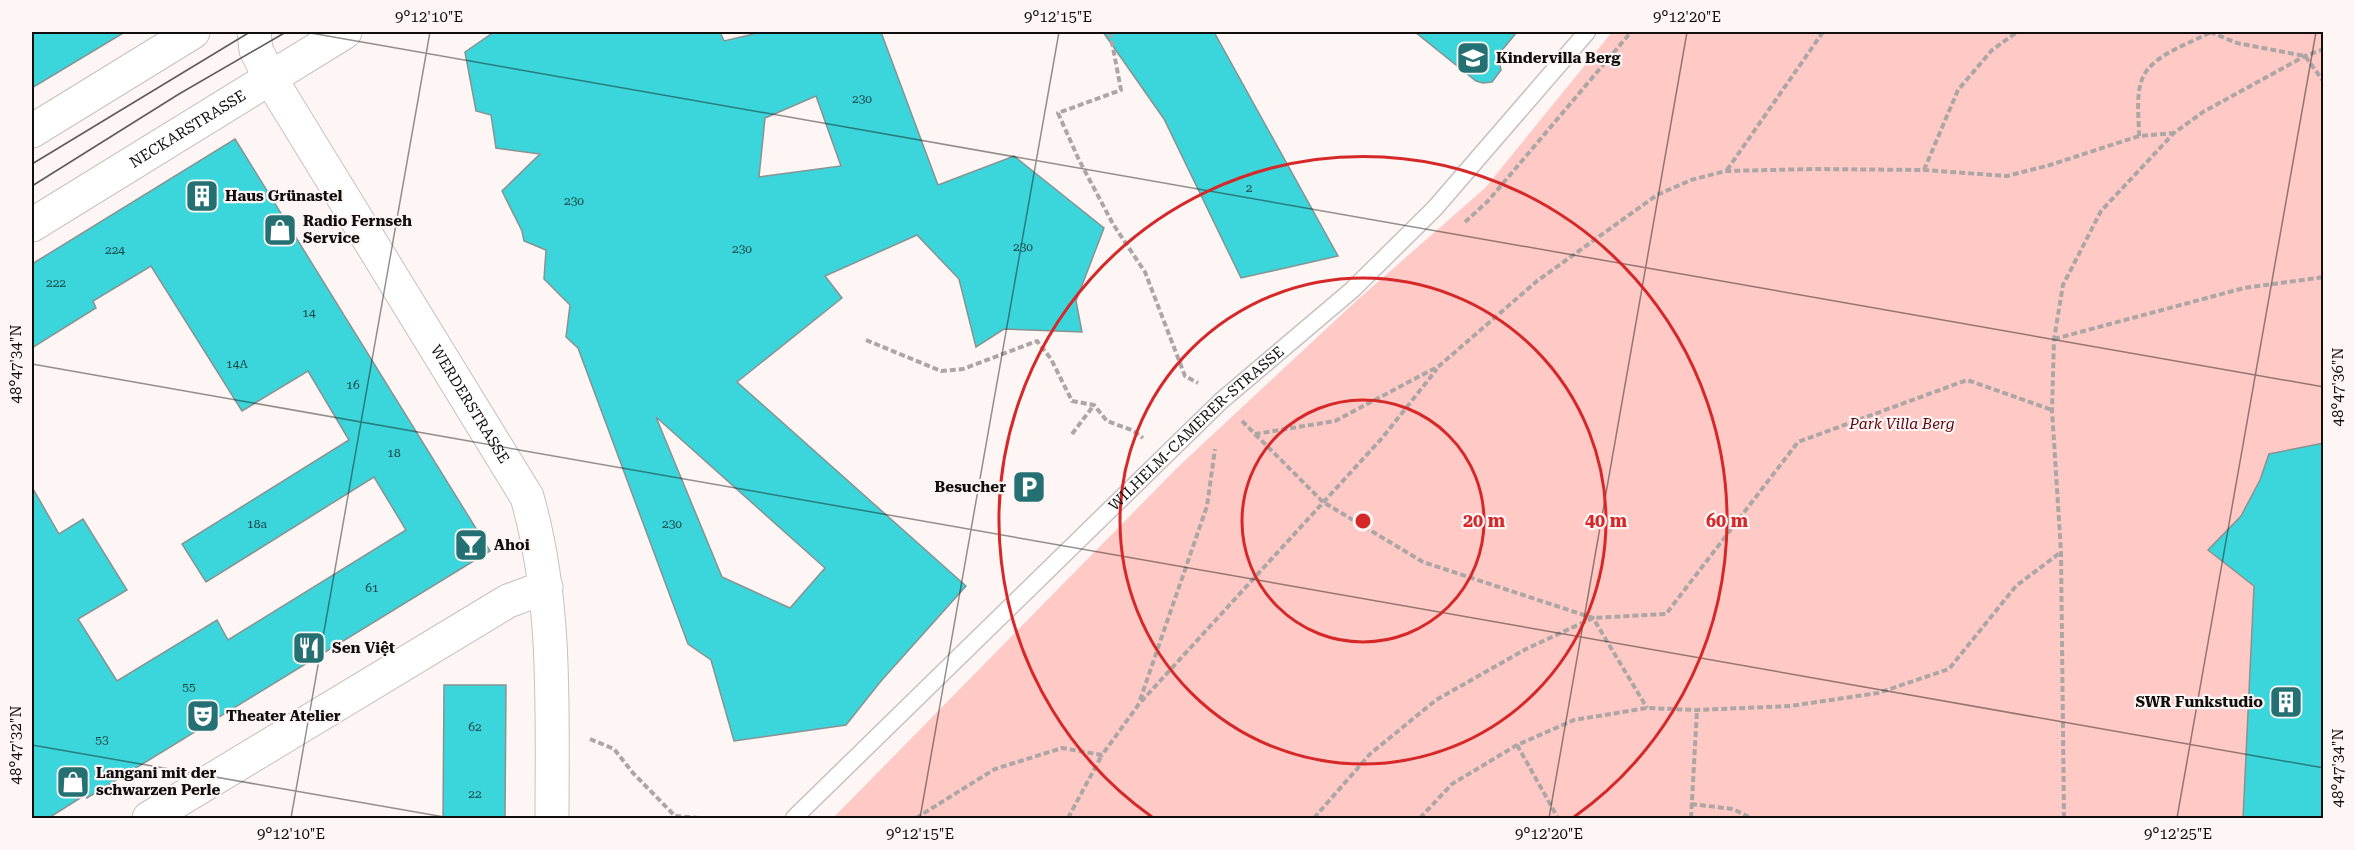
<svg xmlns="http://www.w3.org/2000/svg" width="2355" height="850" viewBox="0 0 2355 850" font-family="'Roboto Serif',serif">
	<rect width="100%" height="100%" fill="#fdf6f5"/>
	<path fill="#ffc9c5" d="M1612,32h711v786h-1490l345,-351 177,-165 130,-114z"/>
	<g fill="#3bd6db" stroke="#8a9191" stroke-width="1.5" fill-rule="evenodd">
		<path d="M32,32h93l-93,56z"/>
		<path d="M494,32h226l4,9 38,-9h119l57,153 76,-29 90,72 -28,73 6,31 -78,-3 -28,18 -17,-68 -42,-44 -92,41 17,22 -105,84 229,204 -85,95 -35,44 -112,16 -23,-81 -23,-16 -110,-296 -12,-11 4,-32 -26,-26 2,-29 -22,-9 -2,-10 -20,-40 38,-37 -44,-6 -5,-33 -15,-4 -11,-59zM816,96l25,70 -82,11 6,-59zM656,417l169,151 -35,40 -68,-31z"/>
		<path d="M1103,32h111l124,224 -97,22 -77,-159z"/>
		<path d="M1415,32h102l-19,23 3,15 -9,12 -9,1 -7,-2z"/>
		<path d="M235,139l255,412 -403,247 -2,-3 -38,24h-15v-332l27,47 24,-15 44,71 -49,29 39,62 100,-61 11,20 178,-110 -32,-53 -168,105 -24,-38 167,-104 -41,-69 -66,40 -91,-145 -58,35 3,7 -64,40v-84z"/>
		<path d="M2324,443v376h-81l11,-233 -46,-36 33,-34 19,-36 9,-26z"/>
		<path d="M444,685h62l-1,134h-62z"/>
	</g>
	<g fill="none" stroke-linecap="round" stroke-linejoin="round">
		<defs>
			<g id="service">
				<path id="s1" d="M794,818l427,-417 131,-111 83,-82 152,-176"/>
			</g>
			<path id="minor" d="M149,818l359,-217 38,-14"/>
			<g id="tertiary">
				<path id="s2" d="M254,32l2,18 14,28 257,419c30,104 25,214 25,321"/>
				<path d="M32,131l161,-99"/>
				<path id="s3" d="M32,225l313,-193"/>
			</g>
		</defs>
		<use href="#service" stroke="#c9c1c1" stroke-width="19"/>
		<use href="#minor" stroke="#c9c1c1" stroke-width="35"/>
		<use href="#tertiary" stroke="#c9c1c1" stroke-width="35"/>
		<g stroke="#aca7a6" stroke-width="4" stroke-dasharray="6 3" stroke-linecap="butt">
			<path d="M1110,32l11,58 -63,23 21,47 34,64 32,48 40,104 13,7"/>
			<path d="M2210,32l27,11 68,13 19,26"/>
			<path d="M2139,136c0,-19 -4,-44 5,-61 11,-21 47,-32 67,-43"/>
			<path d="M1727,170l96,-138"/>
			<path d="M1924,170l34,-80 34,-40 25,-18"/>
			<path d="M1465,222l23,-21 143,-169"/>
			<path d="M2054,339l190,-51 80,-11"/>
			<path d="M866,340l75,31 22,-2 74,-28 14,18 21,42 22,4 13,16 27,10 9,7"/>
			<path d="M1242,421l13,13 80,-13 104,-55 98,-85 120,-86 34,-15 35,-9 90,-2 108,1 83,6 43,-11 89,-29 35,-3"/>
			<path d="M1072,434l22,-29"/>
			<path d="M1255,434l68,68 100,60 170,56 54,90"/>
			<path d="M1140,700l67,-194 8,-57"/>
			<path d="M590,739l24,10 19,24 42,43 24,2"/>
			<path d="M1517,745l41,73"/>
			<path d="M1691,804l42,5 18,9"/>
			<path d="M916,818l79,-49 67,-21 40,7 37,-51 244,-267 54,-68"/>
			<path d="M1068,818l34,-63"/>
			<path d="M1314,818l56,-64 66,-54 90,-51 67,-31 73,-4 132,-172 169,-62 85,30"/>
			<path d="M1420,818l32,-34 65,-39 57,-25 73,-12 50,2 93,-4 88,-13 71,-24 67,-83 45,-34"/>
			<path d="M1691,818l6,-108"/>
			<path d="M2064,818l-3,-266 -9,-142 2,-71 9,-54 38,-74 73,-78 29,-21 102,-56 19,-7"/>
		</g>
		<use href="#service" stroke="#fff" stroke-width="16"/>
		<use href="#minor" stroke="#fff" stroke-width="33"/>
		<use href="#tertiary" stroke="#fff" stroke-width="33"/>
		<g stroke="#5e5a59" stroke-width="1.5">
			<path d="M32,164l218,-132"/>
			<path d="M32,186l147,-92 107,-62"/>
		</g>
	</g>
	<path fill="none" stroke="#110f0e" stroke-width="1.5" stroke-opacity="0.45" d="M305,32l2019,355M32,364l2292,404M32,745l418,73M291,818l139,-786M920,818l139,-786M1549,818l138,-786M2177,818l139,-786"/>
	<g fill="none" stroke="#d62828" stroke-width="3">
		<circle cx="1363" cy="521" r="121"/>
		<circle cx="1363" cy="521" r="243"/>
		<path d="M1152 817A364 364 0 1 1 1574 817"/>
	</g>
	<defs>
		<symbol id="school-square" viewBox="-11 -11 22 22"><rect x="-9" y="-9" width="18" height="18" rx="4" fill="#257073" stroke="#fdf6f5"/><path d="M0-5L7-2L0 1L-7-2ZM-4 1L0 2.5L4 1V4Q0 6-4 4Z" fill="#fff"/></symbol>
		<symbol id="building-square" viewBox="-11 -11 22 22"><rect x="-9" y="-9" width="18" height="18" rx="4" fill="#257073" stroke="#fdf6f5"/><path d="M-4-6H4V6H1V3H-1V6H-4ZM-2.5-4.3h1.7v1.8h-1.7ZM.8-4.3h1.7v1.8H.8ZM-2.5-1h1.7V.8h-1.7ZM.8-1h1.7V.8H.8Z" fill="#fff"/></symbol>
		<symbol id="shop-square" viewBox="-11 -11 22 22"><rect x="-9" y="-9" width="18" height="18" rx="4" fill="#257073" stroke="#fdf6f5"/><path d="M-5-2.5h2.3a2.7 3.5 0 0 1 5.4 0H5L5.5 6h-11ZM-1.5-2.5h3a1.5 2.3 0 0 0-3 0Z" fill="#fff"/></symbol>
		<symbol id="parking-square" viewBox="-11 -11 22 22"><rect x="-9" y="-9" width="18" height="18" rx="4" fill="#257073" stroke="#fdf6f5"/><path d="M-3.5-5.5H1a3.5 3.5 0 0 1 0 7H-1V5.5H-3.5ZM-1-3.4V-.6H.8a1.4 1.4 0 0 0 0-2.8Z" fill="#fff"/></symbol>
		<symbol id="bar-square" viewBox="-11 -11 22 22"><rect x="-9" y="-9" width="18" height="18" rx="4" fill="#257073" stroke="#fdf6f5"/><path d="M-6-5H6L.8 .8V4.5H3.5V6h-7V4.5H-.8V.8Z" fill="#fff"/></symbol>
		<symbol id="restaurant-square" viewBox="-11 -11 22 22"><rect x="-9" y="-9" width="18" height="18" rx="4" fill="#257073" stroke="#fdf6f5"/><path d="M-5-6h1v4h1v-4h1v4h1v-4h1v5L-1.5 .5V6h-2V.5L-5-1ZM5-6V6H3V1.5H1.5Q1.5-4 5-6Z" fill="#fff"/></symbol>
		<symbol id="theatre-square" viewBox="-11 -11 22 22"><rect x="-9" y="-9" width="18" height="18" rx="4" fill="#257073" stroke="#fdf6f5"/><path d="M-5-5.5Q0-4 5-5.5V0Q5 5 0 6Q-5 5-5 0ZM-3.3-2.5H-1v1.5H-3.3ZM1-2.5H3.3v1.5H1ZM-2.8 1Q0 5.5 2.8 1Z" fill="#fff"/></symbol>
	</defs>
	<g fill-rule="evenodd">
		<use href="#school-square" x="1454" y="39" width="38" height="38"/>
		<use href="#building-square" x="183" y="177" width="38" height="38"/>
		<use href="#shop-square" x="261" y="211" width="38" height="38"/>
		<use href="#parking-square" x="1010" y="468" width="38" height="38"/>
		<use href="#bar-square" x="452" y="526" width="38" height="38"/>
		<use href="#restaurant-square" x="290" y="629" width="38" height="38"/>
		<use href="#building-square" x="2267" y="683" width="38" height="38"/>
		<use href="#theatre-square" x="184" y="697" width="38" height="38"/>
		<use href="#shop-square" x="54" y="763" width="38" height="38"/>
	</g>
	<g text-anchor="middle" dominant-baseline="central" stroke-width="4.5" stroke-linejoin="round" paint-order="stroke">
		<g font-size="12" fill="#1c4141">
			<text x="862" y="99">230</text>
			<text x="1249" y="188">2</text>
			<text x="574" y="201">230</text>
			<text x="1023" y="247">230</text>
			<text x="742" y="249">230</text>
			<text x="115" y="250">224</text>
			<text x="56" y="283">222</text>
			<text x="309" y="313">14</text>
			<text x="237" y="364">14A</text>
			<text x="353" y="385">16</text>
			<text x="394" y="453">18</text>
			<text x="257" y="524">18a</text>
			<text x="672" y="524">230</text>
			<text x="372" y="588">61</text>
			<text x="189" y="687">55</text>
			<text x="475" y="727">62</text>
			<text x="102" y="740">53</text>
			<text x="475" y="794">22</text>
		</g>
		<g font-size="15" font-weight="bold" fill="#110f0e" stroke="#fdf6f5" text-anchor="start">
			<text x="1496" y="58">Kindervilla Berg</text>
			<text x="225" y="196">Haus Grünastel</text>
			<text x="303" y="221">Radio Fernseh<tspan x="303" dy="17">Service</tspan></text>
			<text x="1006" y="487" text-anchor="end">Besucher</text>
			<text x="494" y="545">Ahoi</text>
			<text x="332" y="648">Sen Việt</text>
			<text x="2263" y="702" text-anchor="end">SWR Funkstudio</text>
			<text x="226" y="716">Theater Atelier</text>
			<text x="96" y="773">Langani mit der<tspan x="96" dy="17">schwarzen Perle</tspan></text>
		</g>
		<g font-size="15" fill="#110f0e" stroke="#fdf6f5">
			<text stroke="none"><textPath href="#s3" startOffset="183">NECKARSTRASSE</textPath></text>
			<text stroke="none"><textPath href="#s2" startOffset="432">WERDERSTRASSE</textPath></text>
			<text stroke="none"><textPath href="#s1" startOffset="560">WILHELM-CAMERER-STRASSE</textPath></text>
		</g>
		<g font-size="15" font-style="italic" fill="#5d000d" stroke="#fdf6f5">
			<text x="1902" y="424">Park Villa Berg</text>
		</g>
	</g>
	<circle cx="1363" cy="521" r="9" fill="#d62828" stroke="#fdf6f5" stroke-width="3"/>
	<g font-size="18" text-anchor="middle" font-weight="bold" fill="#d62828" stroke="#fdf6f5" stroke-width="4.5" stroke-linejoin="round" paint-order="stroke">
		<text x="1484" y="527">20 m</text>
		<text x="1606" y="527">40 m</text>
		<text x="1727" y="527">60 m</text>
	</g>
	<rect width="2355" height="850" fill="none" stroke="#fdf6f5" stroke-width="66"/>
	<rect x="33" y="33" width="2289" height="784" fill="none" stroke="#110f0e" stroke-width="2"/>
	<g font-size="15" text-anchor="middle" fill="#110f0e">
		<text x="429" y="22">9°12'10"E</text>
		<text x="1058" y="22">9°12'15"E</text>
		<text x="1687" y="22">9°12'20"E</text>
		<text transform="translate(16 364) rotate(-90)" y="5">48°47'34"N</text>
		<text transform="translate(2338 387) rotate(-90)" y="5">48°47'36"N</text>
		<text transform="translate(16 745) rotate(-90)" y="5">48°47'32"N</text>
		<text transform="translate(2338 768) rotate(-90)" y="5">48°47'34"N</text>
		<text x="291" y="839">9°12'10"E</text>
		<text x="920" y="839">9°12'15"E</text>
		<text x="1549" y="839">9°12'20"E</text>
		<text x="2178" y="839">9°12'25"E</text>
	</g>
</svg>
